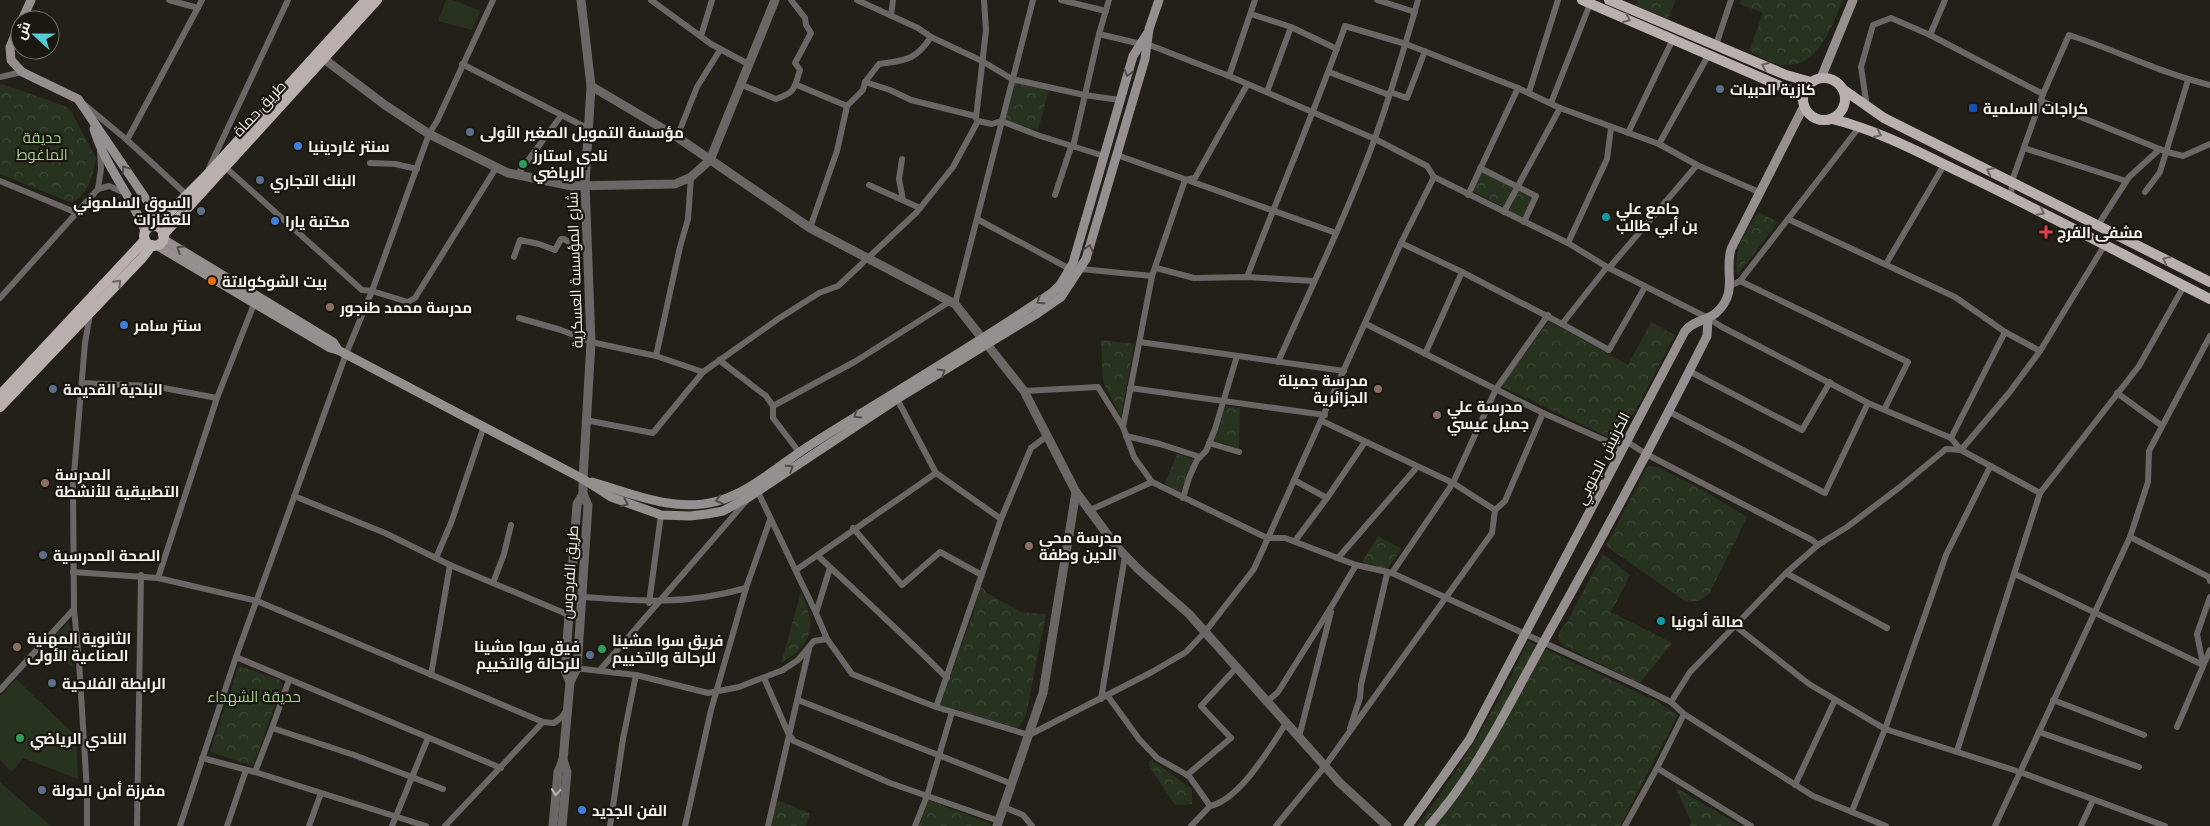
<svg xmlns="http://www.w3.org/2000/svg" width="2210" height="826" viewBox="0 0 2210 826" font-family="'Open Sans',Cairo,sans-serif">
	<defs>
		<pattern id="park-crowns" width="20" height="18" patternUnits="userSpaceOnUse" patternTransform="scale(1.25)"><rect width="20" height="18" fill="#27331f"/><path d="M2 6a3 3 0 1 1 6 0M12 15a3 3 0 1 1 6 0" fill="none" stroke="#3c4735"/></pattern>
	</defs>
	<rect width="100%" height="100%" fill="#231f19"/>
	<g fill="url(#park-crowns)">
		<path d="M1637,0h39l-8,19 -33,-14z"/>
		<path d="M1741,0h102c-11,25 -24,67 -58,65 -12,0 -25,-9 -36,-14l14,-38 -24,-9z"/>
		<path d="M1014,80l35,10 -11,40 -35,-10z"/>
		<path d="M2,84l63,22 6,5 25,47c-3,18 -7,36 -24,44l-5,-1 -67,-27v-89z"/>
		<path d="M1482,171l32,16 -10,20 -32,-16z"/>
		<path d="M1519,190l16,8 -10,20 -16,-7z"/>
		<path d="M1758,212l20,10 -41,54c-3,-31 6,-38 21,-64z"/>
		<path d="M1549,321l79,44 23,-43 24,13 -52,99 -5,5h-6l-111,-53z"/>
		<path d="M1101,340l33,4 -13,73 -18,-35z"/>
		<path d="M1226,406l14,2 -1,41 -25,-9z"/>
		<path d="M1177,454l17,6 -14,33 -15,-9z"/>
		<path d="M1649,466l8,1 44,22 46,28 -38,77 -11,7 -12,1 -80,-56 40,-77z"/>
		<path d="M1378,536l24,13 -16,22 -24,-9z"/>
		<path d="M1603,554l27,21 -19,37 61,31 -32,40 -74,-36c-12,-9 -8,-15 1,-25z"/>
		<path d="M980,585l7,8 34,19 25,2 -20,101 -8,13 -79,-23 35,-93z"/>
		<path d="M801,592c15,34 14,51 -20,71z"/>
		<path d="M68,623l2,3 3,42 -26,-23z"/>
		<path d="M1528,641l128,60 22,14 -58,111h-203c44,-58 80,-119 111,-185z"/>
		<path d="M239,666l41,14 2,5 -29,81 -43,-14z"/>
		<path d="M1152,760l40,29v15l-17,1 -26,-39v-5z"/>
		<path d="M1675,787l66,39h-52l2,-5z"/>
		<path d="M777,800l33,13 -4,13h-35z"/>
		<path d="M929,800l62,24 -1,2h-71z"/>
	</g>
	<g fill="#27331f">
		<path d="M446,0h7l28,11 -9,19 -34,-9z"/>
		<path d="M16,679l60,57 2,43 -55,-21 -11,14 -12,-12v-64z"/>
		<path d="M0,782l2,2 49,42h-51z"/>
	</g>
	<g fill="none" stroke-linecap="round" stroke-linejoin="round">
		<g stroke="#6b6766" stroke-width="6">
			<path d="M169,0l29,8"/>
			<path d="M651,0l60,44 39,21"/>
			<path d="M857,0l61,28 13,9 51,24 30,18 72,16 36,5"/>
			<path d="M1061,0l45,11"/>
			<path d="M1377,0l38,12"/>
			<path d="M1251,14l40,13"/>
			<path d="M891,15l2,-15"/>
			<path d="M1099,34l42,10"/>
			<path d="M1930,35l15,-35"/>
			<path d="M701,36l11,-36"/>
			<path d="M1147,44l82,32 146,63 52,27 7,11 134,66 39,24 101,51 14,9 146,76 83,35 10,12 79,43"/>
			<path d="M1716,45l15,-45"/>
			<path d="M462,64l127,65"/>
			<path d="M1329,72l60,23"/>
			<path d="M1229,76l26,-76"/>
			<path d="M0,77l22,-5"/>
			<path d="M865,82l14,-18c27,-4 36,-3 52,-27"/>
			<path d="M742,85l34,14c20,-7 18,-11 24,-29l-5,-7 16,-30 -5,-8 -1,-7 -14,-18"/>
			<path d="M797,85l50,21 16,-16 2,-8 25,8 21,10 64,16"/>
			<path d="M1267,92l24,-65 46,22"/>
			<path d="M1390,92l17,6 18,-47"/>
			<path d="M1529,92l29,-92"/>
			<path d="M2041,101l126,51 16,4 27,-12"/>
			<path d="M1551,103l39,-99"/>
			<path d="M85,105l42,35 60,55"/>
			<path d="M1867,107l-6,-40 12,-42 18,-7 39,17 113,59"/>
			<path d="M976,118l10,-88 -2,-30"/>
			<path d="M1628,133l45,-94"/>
			<path d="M677,137l20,-50 23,-37"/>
			<path d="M127,140l75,-140"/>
			<path d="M1659,144l50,-90"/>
			<path d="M1073,147l26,-113 10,-34"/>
			<path d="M2024,148l102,33"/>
			<path d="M1117,155l219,78"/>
			<path d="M902,159l-3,20 4,21"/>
			<path d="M370,163l25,1 22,5"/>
			<path d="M225,167l137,123 10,1 36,11 7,-4 81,-130"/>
			<path d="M209,168l79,-168"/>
			<path d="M1480,168l56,28 -12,26"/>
			<path d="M517,175l44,-59"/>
			<path d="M0,181l77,32"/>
			<path d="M869,185l51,23"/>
			<path d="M98,189l11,-3 16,7"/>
			<path d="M2145,192l15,-20 28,-92"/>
			<path d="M1055,195l16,-48"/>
			<path d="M1468,195l50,-107"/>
			<path d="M2011,197l1,-16 31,-87 26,-59c47,15 94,39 141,50"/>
			<path d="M1504,212l56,-104"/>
			<path d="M977,219l93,50"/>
			<path d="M1788,219l167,78 50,35 35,19"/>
			<path d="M2098,225l31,-48 31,-28"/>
			<path d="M810,228l27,-77 10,-45"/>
			<path d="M1401,243l61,29 100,52"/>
			<path d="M1568,243l39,-84 4,-31"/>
			<path d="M514,257l6,-17 19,4 16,6 6,-11h3l12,8 11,3"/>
			<path d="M1886,264l58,-99"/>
			<path d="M1607,267l-45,57 47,26 36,-63"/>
			<path d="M1156,268l38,10 53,-1 67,4"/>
			<path d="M1609,268l88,-103"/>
			<path d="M1081,269l71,7"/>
			<path d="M1247,277c32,-84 68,-166 98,-251l61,18 112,44 42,20 99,36 38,21 62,27"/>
			<path d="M1740,281l168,81 -23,46"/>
			<path d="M1730,286l10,-5 120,-155"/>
			<path d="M0,298l98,-109 3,-20 -1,-19"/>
			<path d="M955,304l78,-304"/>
			<path d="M519,318l42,12 30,12 65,14 47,16"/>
			<path d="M1366,324l177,89 79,35"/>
			<path d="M1140,342l204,29"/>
			<path d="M1425,354l37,-82"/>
			<path d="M656,356l24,-109 8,-28 3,-42"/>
			<path d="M719,360l47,36 7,10v12l26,34"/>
			<path d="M1278,362c33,-74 69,-148 97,-224 16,-45 30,-92 43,-138"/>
			<path d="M1689,371l113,59 28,-48"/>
			<path d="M82,383l71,3 64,12"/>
			<path d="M1130,388l195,27"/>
			<path d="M1024,391l74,-4 25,40 11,30 18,25 115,56h18l71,27 36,8 240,110 39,19 13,12 129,82 73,30"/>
			<path d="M2117,393l44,32"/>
			<path d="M895,395l41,78 65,46"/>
			<path d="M773,406l83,-45 93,-59"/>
			<path d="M1668,411l157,82 43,-90"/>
			<path d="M585,420l68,13 50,-61 75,-53 41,-26 19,-7 79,-74 36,-45 25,-46 14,3 9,-3 39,15 64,20"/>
			<path d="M1123,427l29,-151 33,-96 10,-2 52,-93"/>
			<path d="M1126,436l34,8 40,13"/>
			<path d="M1951,438l54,-106"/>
			<path d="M1626,441l20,13 166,86 6,5"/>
			<path d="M1209,443l30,9"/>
			<path d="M1294,480l33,18 -32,43"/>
			<path d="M756,488l60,125 11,26 25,35 84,33 93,28 123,-63 34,-20 19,-20 49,-63 147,-326 33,-66"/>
			<path d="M294,496l91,37 65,32 119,50"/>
			<path d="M1183,498l6,-20 8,-18 9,-9 9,-22 22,-73"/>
			<path d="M1327,498l38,-56"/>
			<path d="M1495,510l10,-9 38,-88"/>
			<path d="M1088,511l64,-29"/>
			<path d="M853,528l49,57 38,-33 40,22"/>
			<path d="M2130,537l79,40 1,4"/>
			<path d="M818,556c43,40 87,80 129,122"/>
			<path d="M436,558l15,-35 33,-97"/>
			<path d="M1338,558l79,-91"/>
			<path d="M796,570l140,-97"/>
			<path d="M73,572l85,6 99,23 286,121 11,1 8,-6 4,-6"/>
			<path d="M1392,573l61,-90 43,-94 52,-74"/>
			<path d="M1786,573l101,55"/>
			<path d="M2015,574l188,91"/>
			<path d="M158,578l59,-180 37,-94"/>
			<path d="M493,583l11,-29 7,-29"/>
			<path d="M571,596c63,5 114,10 175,-8"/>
			<path d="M649,603l12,-88"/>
			<path d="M816,613l14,-45"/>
			<path d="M1734,625l75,59 76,45 135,43 145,54"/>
			<path d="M236,657l265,111"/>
			<path d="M2203,665l-6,-31 13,-37"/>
			<path d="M565,667l71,8 72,18 31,-6 44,-17 15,-10 16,-19 13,-2"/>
			<path d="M600,670l147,-170"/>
			<path d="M431,675l19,-110"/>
			<path d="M764,678l25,57 5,6 96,42 109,38"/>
			<path d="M0,690l74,-81"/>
			<path d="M1107,695l32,44 18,19 32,18 21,30 -19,20"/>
			<path d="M1101,699l24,-143"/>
			<path d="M798,700l214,84"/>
			<path d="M2053,700l91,35"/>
			<path d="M1268,701l10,-9 55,-88 23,-39"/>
			<path d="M1671,702l19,-30 96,-99 32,-28 29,-18 53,-40 46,-38 15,1 48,-57 31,-42 64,-105"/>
			<path d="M936,707l65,-188 30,-71 16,-12"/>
			<path d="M2177,727l33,-77"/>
			<path d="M272,728l17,-48"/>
			<path d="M1350,728l10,-30 1,-13 26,-111"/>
			<path d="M2039,732l100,35"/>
			<path d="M1299,737l32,-125"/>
			<path d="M1957,751l83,-258 99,-127 45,-80"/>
			<path d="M202,758l53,14 171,54"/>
			<path d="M1657,768l94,58"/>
			<path d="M255,772l17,-44 82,27 89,34"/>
			<path d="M1187,775l44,-37 -30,-32 36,-39"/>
			<path d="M1795,785l40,-85"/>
			<path d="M1210,806c31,-7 60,-59 77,-84"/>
			<path d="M1004,807l19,8 9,11"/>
			<path d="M1852,811l33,-82 61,-174 44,-88"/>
			<path d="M87,826v-35l-8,-130 -5,-52 -1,-123 12,-143 5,-29"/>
			<path d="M137,826l4,-251"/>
			<path d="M180,826l56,-169 110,-303 26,-63 57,-157 8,-13 56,-121"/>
			<path d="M227,826l19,-56"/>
			<path d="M309,826l12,-33"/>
			<path d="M392,826l36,-88"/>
			<path d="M445,826l98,-104"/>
			<path d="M610,826l13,-87 13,-64"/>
			<path d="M685,826l26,-116 35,-122 24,-68"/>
			<path d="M768,826l41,-177"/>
			<path d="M915,826l12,-30 25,-84"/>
			<path d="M1276,826l49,-60 167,-233 3,-23 -42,-27 -131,-62"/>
			<path d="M1625,826l32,-58 27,-54"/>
			<path d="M1995,826l135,-289 18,-55 1,-31 61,-115"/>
			<path d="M2081,826l12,-26"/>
		</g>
		<g stroke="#6b6766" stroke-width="9">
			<path d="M324,59l61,46 44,29 79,39 64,13 103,-2 16,-7 19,-17 65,-160"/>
			<path d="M591,86l86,51 133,91 145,76 69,87 52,101 -33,201 -46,133"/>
			<path d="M1076,492l40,54 22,23 51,45 151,169 47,43"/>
			<path d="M570,682l-5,-12 12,-166 6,-10"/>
			<path d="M553,826l5,-54 5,-12 7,-78 7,-14 11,-163 -5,-11v-15l8,-137 -6,-158 6,-98 -10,-86"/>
			<path d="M562,826l5,-54 -4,-12"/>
		</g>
		<g stroke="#968f8f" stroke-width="9">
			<path d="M22,20l9,-20"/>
			<path d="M20,24l-10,23 1,13 11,12 56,27 76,112v15"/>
			<path d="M1821,78l32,-78"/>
			<path d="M94,129c11,37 37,66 51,102"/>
			<path d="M163,239l170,103 5,8"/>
			<path d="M156,245l174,103 8,2 245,129 28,18 50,18 29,1 17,-2 16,-3 26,-14 148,-98 138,-84 26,-18 25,-38 59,-200 4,-30 10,-29"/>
			<path d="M592,482c41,12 83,31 126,19 34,-9 67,-41 97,-59 79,-50 161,-97 238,-150l7,-7 13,-22 60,-207 14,-22"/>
			<path d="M1408,826l61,-86 216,-409c9,-11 21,-10 31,-18 23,-21 8,-40 15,-64l73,-143"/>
			<path d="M1429,826c48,-54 79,-120 114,-183 57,-101 112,-203 164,-307l1,-18"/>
		</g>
		<g stroke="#b8afae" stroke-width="10">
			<path d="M1582,0l203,88 18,10"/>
			<path d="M1609,0l177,75 25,7"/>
			<circle cx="1824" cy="99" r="21"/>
			<path d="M1844,90l40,28 326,164"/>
			<path d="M1832,119c46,11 88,34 130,54 84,40 165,84 248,126"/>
			<path d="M156,226l50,-50 160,-176"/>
			<circle cx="154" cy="236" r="10"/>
			<path d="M163,235l214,-235"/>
			<path d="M0,395l145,-155"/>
			<path d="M0,407l142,-149 10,-13"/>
		</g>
	</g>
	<defs><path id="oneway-chevron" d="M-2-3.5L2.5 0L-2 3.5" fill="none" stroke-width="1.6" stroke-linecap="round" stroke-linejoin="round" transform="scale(1.25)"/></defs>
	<g stroke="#69625f">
		<use href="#oneway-chevron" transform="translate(1627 19) rotate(23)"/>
		<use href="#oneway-chevron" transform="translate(1765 66) rotate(-157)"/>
		<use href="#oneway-chevron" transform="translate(1878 134) rotate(25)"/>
		<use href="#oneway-chevron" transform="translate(1990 171) rotate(-153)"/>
		<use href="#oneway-chevron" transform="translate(2041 212) rotate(28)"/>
		<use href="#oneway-chevron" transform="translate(2166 260) rotate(-153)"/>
		<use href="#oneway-chevron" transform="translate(118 283) rotate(-45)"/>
	</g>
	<g stroke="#524c49">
		<use href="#oneway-chevron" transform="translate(1128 73) rotate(107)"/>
		<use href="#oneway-chevron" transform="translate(125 169) rotate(-124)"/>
		<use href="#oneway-chevron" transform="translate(1089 248) rotate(-74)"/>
		<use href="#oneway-chevron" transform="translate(180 249) rotate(-148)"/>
		<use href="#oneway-chevron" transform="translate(1040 301) rotate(146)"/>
		<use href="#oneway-chevron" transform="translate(942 372) rotate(-31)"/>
		<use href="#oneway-chevron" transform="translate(857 415) rotate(148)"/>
		<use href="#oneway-chevron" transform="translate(790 468) rotate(-33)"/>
		<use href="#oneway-chevron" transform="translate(719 500) rotate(164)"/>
		<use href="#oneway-chevron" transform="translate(625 503) rotate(22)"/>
	</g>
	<use stroke="#b9b5b2" href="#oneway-chevron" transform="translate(556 792) rotate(95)"/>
	<g fill="#5c6f8a" stroke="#1a1610" stroke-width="2">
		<circle cx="1720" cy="89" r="5"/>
		<circle cx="470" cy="132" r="5"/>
		<circle cx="260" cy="180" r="5"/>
		<circle cx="201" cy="211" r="5"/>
		<circle cx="53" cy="389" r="5"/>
		<circle cx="43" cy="555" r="5"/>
		<circle cx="590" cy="655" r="5"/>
		<circle cx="52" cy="683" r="5"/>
		<circle cx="42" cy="790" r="5"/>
	</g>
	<rect fill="#1a4fb4" stroke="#1a1610" stroke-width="2" x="1968" y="103" width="10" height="10" rx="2.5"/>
	<g fill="#3f7fe0" stroke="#1a1610" stroke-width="2">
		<circle cx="298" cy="146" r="5"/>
		<circle cx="275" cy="221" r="5"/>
		<circle cx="124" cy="325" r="5"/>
		<circle cx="582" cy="810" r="5"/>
	</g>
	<g fill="#2e9e5b" stroke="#1a1610" stroke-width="2">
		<circle cx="523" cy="164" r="5"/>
		<circle cx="602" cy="649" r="5"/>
		<circle cx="20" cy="738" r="5"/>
	</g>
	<g fill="#0f9aa8" stroke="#1a1610" stroke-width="2">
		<circle cx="1606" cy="217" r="5"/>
		<circle cx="1661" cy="621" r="5"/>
	</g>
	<path fill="#e0444e" stroke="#1a1610" stroke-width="2" d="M2043.5 224.5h5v5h5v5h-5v5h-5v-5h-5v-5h5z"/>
	<circle fill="#e8710a" stroke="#1a1610" stroke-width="2" cx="212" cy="281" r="5"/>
	<g fill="#8d6e63" stroke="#1a1610" stroke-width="2">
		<circle cx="330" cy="307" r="5"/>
		<circle cx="1378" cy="389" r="5"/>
		<circle cx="1437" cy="415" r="5"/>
		<circle cx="45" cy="483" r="5"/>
		<circle cx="1029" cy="546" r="5"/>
		<circle cx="17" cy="647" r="5"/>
	</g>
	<g text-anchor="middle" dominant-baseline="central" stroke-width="4.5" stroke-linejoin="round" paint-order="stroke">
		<g font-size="15" font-weight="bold" fill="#f8f4f1" stroke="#1a1610" text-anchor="start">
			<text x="1730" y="89">كازية الدبيات</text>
			<text x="1983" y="108">كراجات السلمية</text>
			<text x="480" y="132">مؤسسة التمويل الصغير الأولى</text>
			<text x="308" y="146">سنتر غاردينيا</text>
			<text x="533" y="155">نادي استارز<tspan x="533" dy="17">الرياضي</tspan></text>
			<text x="270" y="180">البنك التجاري</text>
			<text x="191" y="202" text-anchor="end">السوق السلموني<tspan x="191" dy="17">للعقارات</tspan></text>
			<text x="1616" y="208">جامع علي<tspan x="1616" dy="17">بن أبي طالب</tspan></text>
			<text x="285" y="221">مكتبة يارا</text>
			<text x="2057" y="232">مشفى الفرج</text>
			<text x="222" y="281">بيت الشوكولاتة</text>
			<text x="340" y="307">مدرسة محمد طنجور</text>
			<text x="134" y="325">سنتر سامر</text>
			<text x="1368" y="380" text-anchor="end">مدرسة جميلة<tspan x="1368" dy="17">الجزائرية</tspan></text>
			<text x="63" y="389">البلدية القديمة</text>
			<text x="1447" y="406">مدرسة علي<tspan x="1447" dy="17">جميل عيسي</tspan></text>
			<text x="55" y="474">المدرسة<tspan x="55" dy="17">التطبيقية للأنشطة</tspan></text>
			<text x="1039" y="537">مدرسة محي<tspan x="1039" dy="17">الدين وطفة</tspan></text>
			<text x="53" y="555">الصحة المدرسية</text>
			<text x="1671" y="621">صالة أدونيا</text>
			<text x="27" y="638">الثانوية المهنية<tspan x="27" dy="17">الصناعية الأولى</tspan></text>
			<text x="612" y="640">فريق سوا مشينا<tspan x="612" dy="17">للرحالة والتخييم</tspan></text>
			<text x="580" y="646" text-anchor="end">فيق سوا مشينا<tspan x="580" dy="17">للرحالة والتخييم</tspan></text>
			<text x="62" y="683">الرابطة الفلاحية</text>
			<text x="30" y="738">النادي الرياضي</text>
			<text x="52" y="790">مفرزة أمن الدولة</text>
			<text x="592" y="810">الفن الجديد</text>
		</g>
		<g font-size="15" fill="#f8f4f1" stroke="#1a1610">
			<text transform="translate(259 108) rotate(-47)">طريق حماة</text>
			<text transform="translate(574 270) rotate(-92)">شارع المؤسسة العسكرية</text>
			<text transform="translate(1602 458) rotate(-63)">الكرنيش الجنوبي</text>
			<text transform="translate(569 572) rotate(-86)">طريق الفردوس</text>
		</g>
		<g font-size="15" fill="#a9d093" stroke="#1a1610">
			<text x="42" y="137">حديقة<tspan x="42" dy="17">الماغوط</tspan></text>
			<text x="254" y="696">حديقة الشهداء</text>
		</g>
	</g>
	<g transform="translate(35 35) rotate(291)"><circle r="24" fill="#1a1610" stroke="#736f6a"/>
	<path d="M0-4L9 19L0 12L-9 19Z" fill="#51ccd3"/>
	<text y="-8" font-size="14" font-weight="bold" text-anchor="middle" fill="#f8f4f1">ش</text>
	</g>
</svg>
